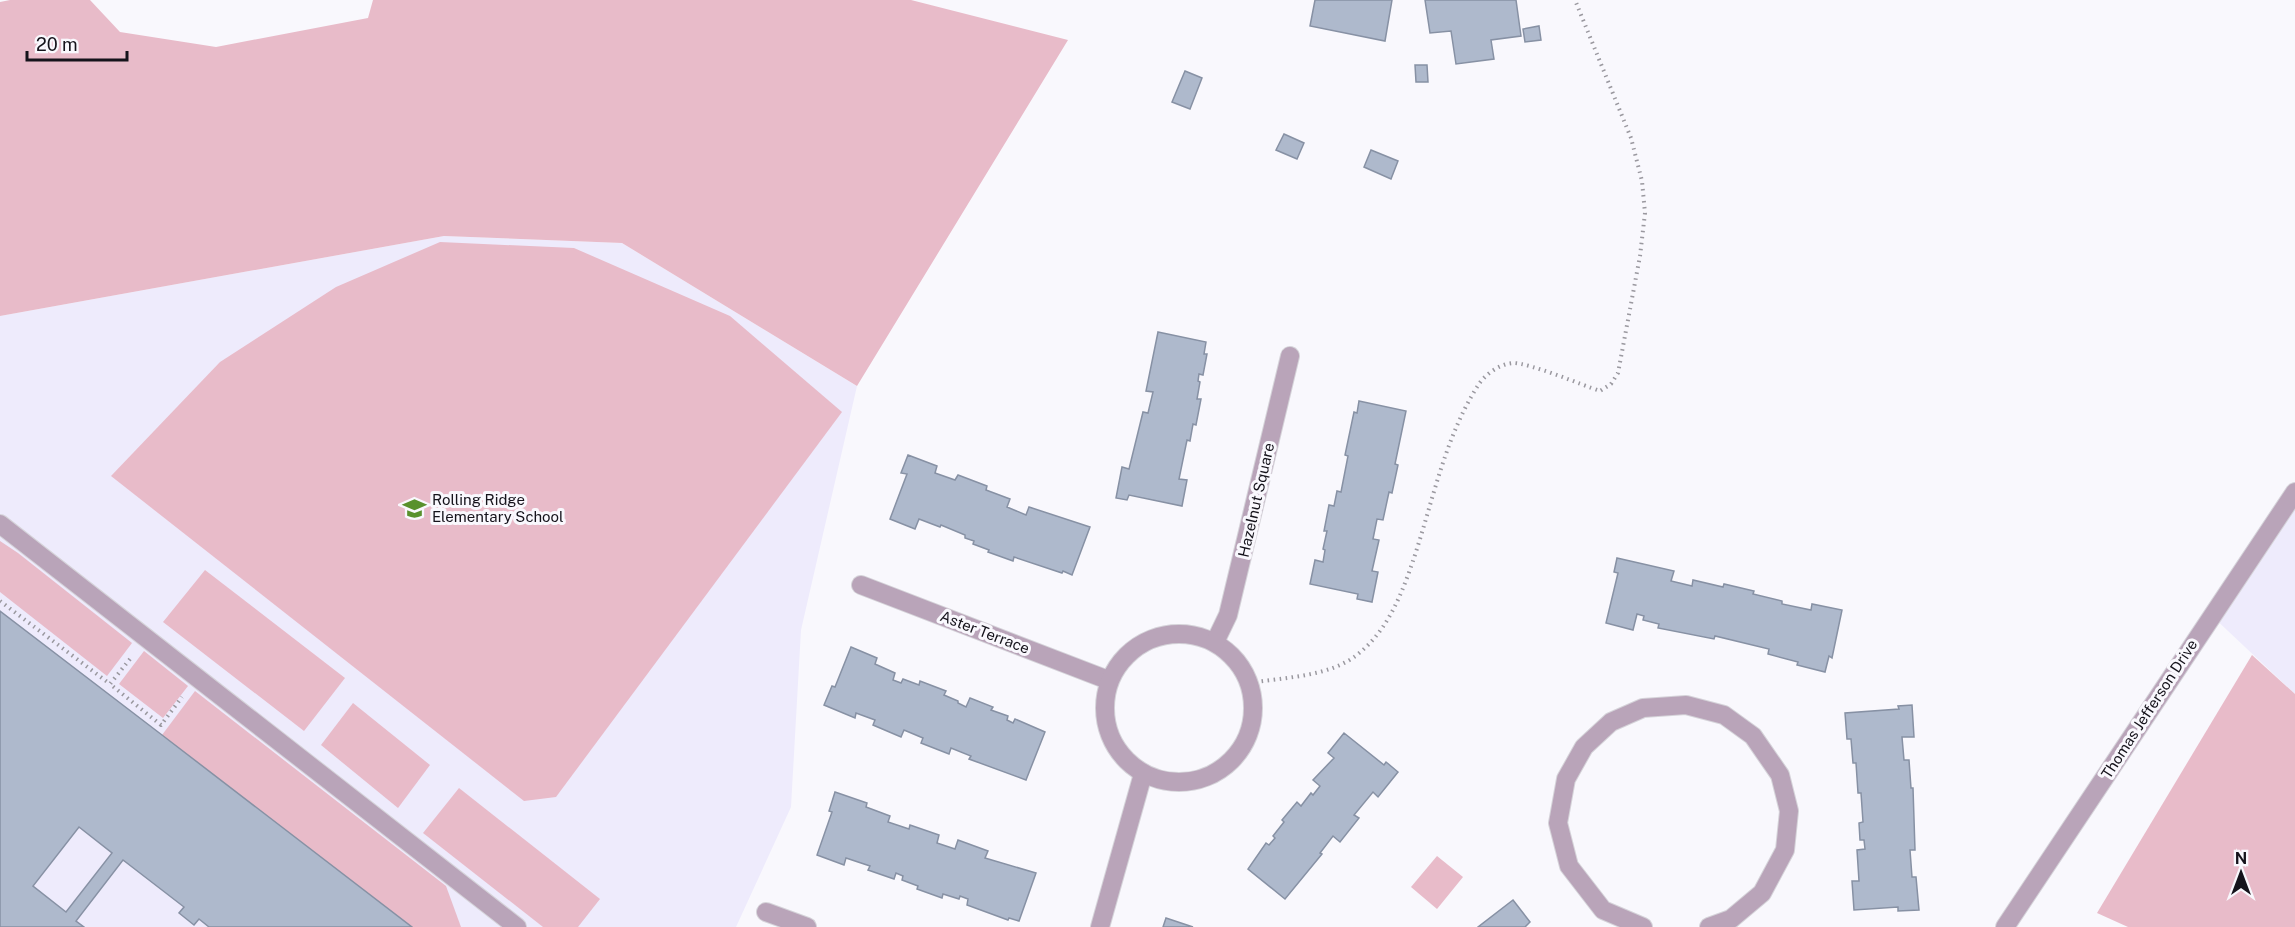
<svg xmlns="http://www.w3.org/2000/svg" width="2295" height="927" viewBox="0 0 2295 927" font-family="'Public Sans',sans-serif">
	<rect width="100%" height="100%" fill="#f9f8fd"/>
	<g fill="#eeebfc">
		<path d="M444,236l178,7 235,143 -56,244 -10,177 -55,120h-736v-611z"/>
		<path d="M2295,492v202l-84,-79z"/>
	</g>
	<g fill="#e8bbc9">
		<path d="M10,0h80l30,32 96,15 152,-29 5,-18h538l157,40 -211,346 -235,-143 -178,-7 -444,80v-314z"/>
		<path d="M440,242l134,6 156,68 112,96 -286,385 -32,4 -413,-325 109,-114 116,-75z"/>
		<path d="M0,541l18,12 114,90 -25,33 -107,-84z"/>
		<path d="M205,570l140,108 -41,53 -141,-109z"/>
		<path d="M144,651l44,35 -25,32 -44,-34z"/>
		<path d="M2252,655l43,39v233h-167l-31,-14z"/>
		<path d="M195,691l251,195 15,41h-49l-250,-192z"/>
		<path d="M353,703l77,62 -32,43 -77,-63z"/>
		<path d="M459,788l141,111 -22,28h-35l-120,-94z"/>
		<path d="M1437,856l26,21 -26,32 -26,-22z"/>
	</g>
	<g fill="#aeb9cc" stroke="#8791a4" stroke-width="1.5" fill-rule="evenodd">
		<path d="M1315,0h77l-7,41 -75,-15z"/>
		<path d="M1425,0h91l5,36 -30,4 3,19 -38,5 -5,-33 -21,2z"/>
		<path d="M1539,26l2,14 -16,2 -2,-13z"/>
		<path d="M1415,65h12l1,17h-12z"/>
		<path d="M1185,71l17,7 -12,31 -18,-7z"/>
		<path d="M1284,134l20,9 -7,16 -21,-9z"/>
		<path d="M1371,150l27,11 -7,18 -27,-12z"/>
		<path d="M1158,332l48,10 -2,12h3l-4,21 -4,-1 -1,7 2,1 -3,17h4l-5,26 -3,-1 -3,17 -3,-1 -8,39 8,1 -5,26 -53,-11 -2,5 -11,-2 6,-31 7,2 14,-57 5,1 5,-21 -7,-1z"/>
		<path d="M1359,401l47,10 -11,53 3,1 -6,28 -3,-1 -6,28 -6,-1 -4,20 6,1 -7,31 6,1 -6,30 -15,-3 1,-5 -48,-10 5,-24 8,2 2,-12 -2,-1 4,-18h-3l5,-26 5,1 3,-15 4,1 7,-36 -3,-1 9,-43 3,1z"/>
		<path d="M908,455l29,11 -2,7 20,7 3,-5 29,11 -1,4 24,9 -3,8 19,8 3,-8 61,20 -18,48 -9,-4 -1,2 -48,-16 -1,4 -25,-9 1,-2 -16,-6 1,-3 -9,-3v-3l-24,-10 -1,2 -21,-8 -4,10 -25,-10 17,-45 -6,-1z"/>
		<path d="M1617,558l57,13 -3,10 21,5 1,-6 30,7 1,-3 30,7 -1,3 29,7v3l29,6 1,-6 30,6 -10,48 -3,-2 -4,16 -28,-7 1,-3 -30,-8 1,-5 -54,-13 -1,3 -56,-11 1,-4 -16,-4 1,-4 -7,-2 -4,16 -27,-7 12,-50 -4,-1z"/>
		<path d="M0,611l162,124 250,192h-203l-10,-8 -5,6 -15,-12 5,-6 -61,-47 -47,61 8,6h-84zM79,827l33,26 -46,59 -33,-26z"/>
		<path d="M851,647l26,11 -2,6 20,9 -2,7 8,3 2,-4 16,6 1,-4 26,10 -2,4 14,6v2l8,4 4,-9 23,9 -2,3 17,6 -1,4 6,3 2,-4 30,13 -19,48 -57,-21 2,-3 -20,-8 -2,6 -28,-11 2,-5 -19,-8 -3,7 -28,-12 2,-5 -19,-7 -1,5 -31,-13 8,-19 3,1z"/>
		<path d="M1912,705l2,32h-12l2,23h5l2,28h2l2,62h-5l2,27h4l3,33 -21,1v-4l-44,3 -2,-29h7l-2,-31 8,-1 -1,-9h-4l-1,-17 4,-1 -2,-29h-3l-2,-30h-3l-2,-24h-4l-2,-26 54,-4 -1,-3z"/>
		<path d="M1344,733l40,32 2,-3 12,10 -20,25 -5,-5 -19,23 5,3 -19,24 -7,-6 -13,17 2,1 -37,45 -37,-30 18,-26 3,2 6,-7 -2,-2 11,-14 -2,-2 15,-18 4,4 10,-13 2,2 7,-9 -7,-6 21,-22 -6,-5z"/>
		<path d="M835,792l32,11 -1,4 24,9 -2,6 21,7 1,-4 29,10 -2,8 18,6 3,-9 30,11 -3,7 51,15 -17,48 -10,-3 -1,2 -41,-15 1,-6 -8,-3 -1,3 -16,-5 -1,4 -25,-9 1,-3 -16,-6 1,-4 -7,-3 -2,6 -26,-9 2,-4 -24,-8 -2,7 -27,-10 15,-43 -3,-1z"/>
		<path d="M1513,900l17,22 -5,5h-47z"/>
		<path d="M1166,918l27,9h-30z"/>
	</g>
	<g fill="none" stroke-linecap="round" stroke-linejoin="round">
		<defs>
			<path id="service" d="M0,524l517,403"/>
			<g id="minor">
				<path d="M861,585l247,95"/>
				<circle cx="1179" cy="708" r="74"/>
				<path d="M1215,642l13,-27 62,-259"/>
				<path d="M766,912l41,15"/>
				<path d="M1100,927l43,-153"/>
				<path d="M1643,927l-40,-17 -34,-44 -11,-43 8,-44 18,-32 27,-25 32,-14 43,-3 38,10 29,21 27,39 9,36 -4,39 -23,43 -31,26 -22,8"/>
				<path d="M2005,927l290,-435"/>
			</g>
		</defs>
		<use href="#service" stroke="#d5d3d9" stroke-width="20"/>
		<use href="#minor" stroke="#d5d3d9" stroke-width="20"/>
		<g stroke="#9a989f" stroke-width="4" stroke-dasharray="1.5 4.5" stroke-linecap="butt">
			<path d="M0,601l110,83"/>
			<path d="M130,659l-20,25 51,41 21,-28"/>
			<path d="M1250,683c35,-6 80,-6 108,-29 23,-18 37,-45 47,-71 25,-64 35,-137 72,-196 7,-12 22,-23 36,-24 17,0 69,22 87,28l11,-7 7,-11 22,-117 5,-43 -3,-32 -11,-43 -56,-138"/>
		</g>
		<use href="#service" stroke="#b9a4b9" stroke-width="18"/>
		<use href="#minor" stroke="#b9a4b9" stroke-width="18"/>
	</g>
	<defs>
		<symbol id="school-bare" viewBox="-9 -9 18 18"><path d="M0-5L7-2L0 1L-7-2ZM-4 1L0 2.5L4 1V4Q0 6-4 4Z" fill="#59912d" stroke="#f9f8fd" stroke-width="2.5" paint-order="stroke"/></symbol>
	</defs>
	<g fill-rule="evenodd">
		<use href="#school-bare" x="398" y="492" width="33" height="33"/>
	</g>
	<g text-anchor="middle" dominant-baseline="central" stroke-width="6" stroke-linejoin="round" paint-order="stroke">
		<g font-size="15" fill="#15131b" stroke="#f9f8fd" text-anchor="start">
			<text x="432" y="499">Rolling Ridge<tspan x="432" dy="17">Elementary School</tspan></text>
		</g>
		<g font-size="15" fill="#15131b" stroke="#f9f8fd">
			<text transform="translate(1256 500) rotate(-77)">Hazelnut Square</text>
			<text transform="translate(985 632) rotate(21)">Aster Terrace</text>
			<text transform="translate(2149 709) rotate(-57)">Thomas Jefferson Drive</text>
		</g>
	</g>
	<g transform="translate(2241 873)" stroke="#f9f8fd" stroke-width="4.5" paint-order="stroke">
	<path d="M0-4.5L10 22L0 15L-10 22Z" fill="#15131b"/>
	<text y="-9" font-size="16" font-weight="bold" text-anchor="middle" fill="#15131b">N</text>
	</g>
	<path d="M27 51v9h100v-9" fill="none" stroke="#15131b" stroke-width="3"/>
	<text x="36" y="51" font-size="18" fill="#15131b" stroke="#f9f8fd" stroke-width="4.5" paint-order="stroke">20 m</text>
</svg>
